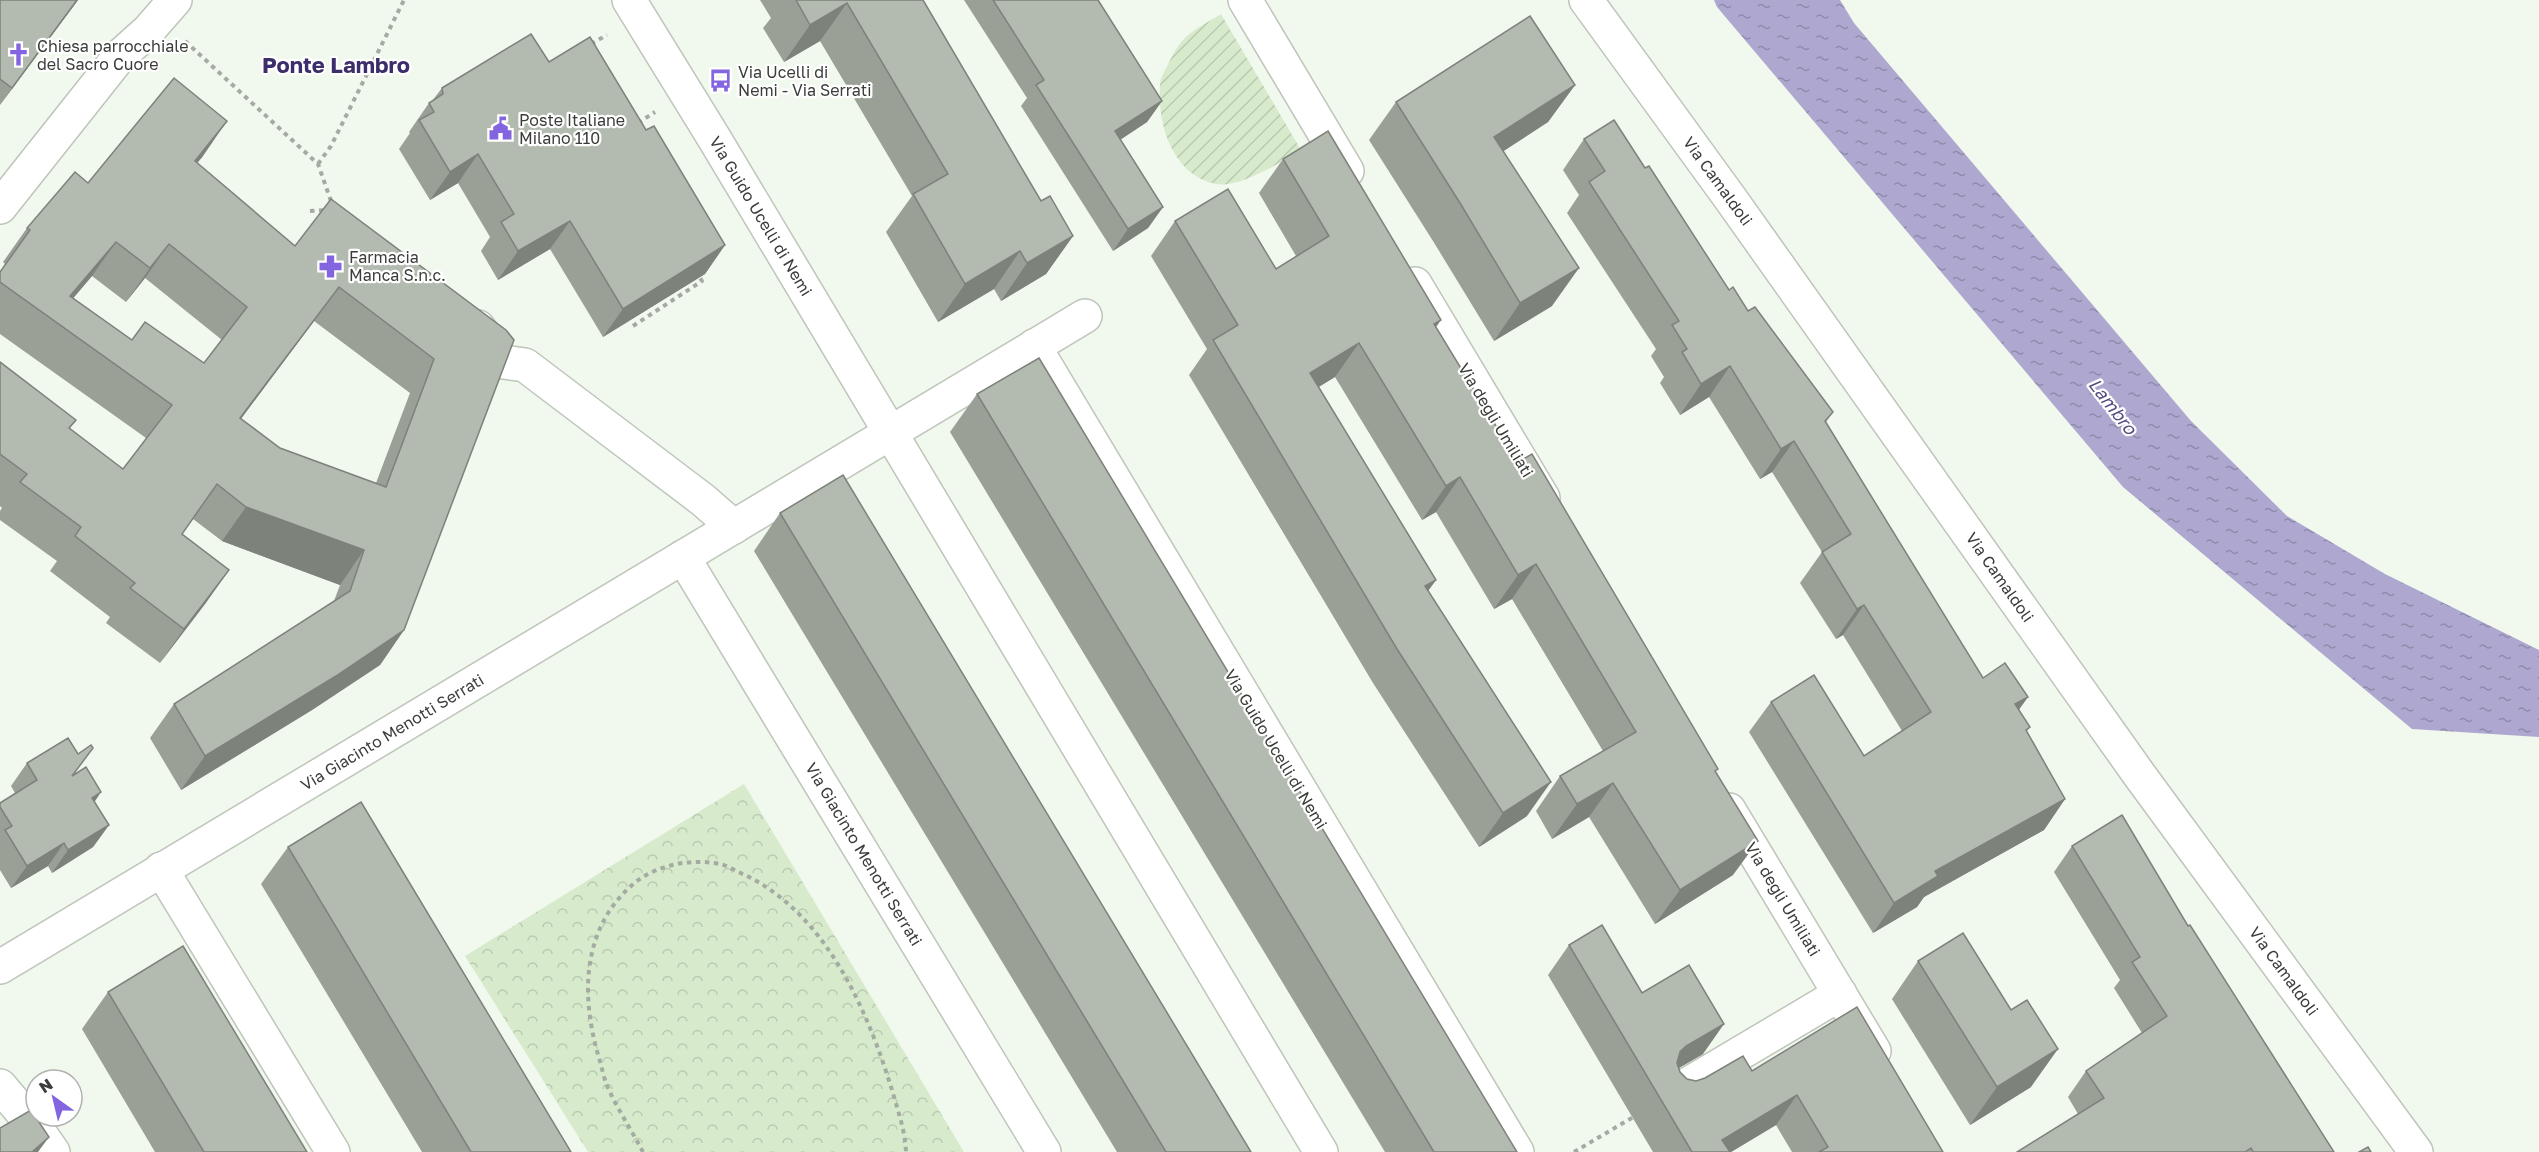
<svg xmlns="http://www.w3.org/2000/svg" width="2539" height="1152" viewBox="0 0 2539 1152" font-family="'Golos Text',sans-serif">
	<defs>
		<pattern id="park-crowns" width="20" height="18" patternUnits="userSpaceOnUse" patternTransform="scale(1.5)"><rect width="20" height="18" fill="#d7ebcc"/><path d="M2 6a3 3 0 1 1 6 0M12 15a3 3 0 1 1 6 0" fill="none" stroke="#b9cab0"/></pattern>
		<pattern id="garden-furrows" width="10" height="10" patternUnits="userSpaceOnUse" patternTransform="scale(1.5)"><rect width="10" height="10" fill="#d7ebcc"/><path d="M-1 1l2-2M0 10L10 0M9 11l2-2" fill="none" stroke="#b9cab0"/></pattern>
		<pattern id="water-ripples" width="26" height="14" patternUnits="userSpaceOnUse" patternTransform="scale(1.5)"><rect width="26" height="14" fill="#aea8d0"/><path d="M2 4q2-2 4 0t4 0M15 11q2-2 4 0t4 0" fill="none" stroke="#8f8aaa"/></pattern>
	</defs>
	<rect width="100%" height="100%" fill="#f1f8ed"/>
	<path fill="url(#park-crowns)" d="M744,784l220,368h-376l-123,-196z"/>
	<path fill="url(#garden-furrows)" d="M1221,14l80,136c-20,12 -61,38 -85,34 -38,-7 -56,-50 -56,-85 0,-7 -1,-16 2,-23 6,-11 14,-31 24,-39 10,-9 24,-16 35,-23z"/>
	<path fill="url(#water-ripples)" d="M1714,0h126l14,23 337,398 96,95 98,58 154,76v87l-127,-8 -289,-242 -406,-480z"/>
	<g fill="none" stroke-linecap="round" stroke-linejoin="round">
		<defs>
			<g id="minor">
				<path d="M629,0l85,138 607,1014"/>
				<path d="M1245,0l102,171"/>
				<path d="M1586,0l144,198 408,575 278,379"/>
				<path d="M0,207l119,-150 29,-26 27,-31"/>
				<path d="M1415,284l128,214"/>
				<path d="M478,327l25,35 22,3 178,135 31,27"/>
				<path d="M1034,346l483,806"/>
				<path d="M683,557l361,595"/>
				<path d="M1729,810l145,241"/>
				<path d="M161,869l172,283"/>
				<path d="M0,967l1085,-651"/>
				<path d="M0,1086l39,46 14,20"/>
				<path d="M1675,1092l165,-98"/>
			</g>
		</defs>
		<use href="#minor" stroke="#bec5ba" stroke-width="36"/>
		<g stroke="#a5aba2" stroke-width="4" stroke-dasharray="4.5 4.5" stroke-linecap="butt">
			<path d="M185,41l133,123 14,40"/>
			<path d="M591,44l16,-9"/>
			<path d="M638,123l17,-11"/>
			<path d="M318,164l13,-18 73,-146"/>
			<path d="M310,211l16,-1"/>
			<path d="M633,326l69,-45 -4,-6"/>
			<path d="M643,1152c-11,-21 -25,-42 -35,-64 -4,-9 -6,-20 -9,-30 -18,-60 -18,-127 32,-172 23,-21 59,-28 89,-22 9,2 17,8 25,11 81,39 122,134 147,215 6,21 13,40 14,62"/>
			<path d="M1574,1152l61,-36"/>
		</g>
		<use href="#minor" stroke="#fff" stroke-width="33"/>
	</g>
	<g fill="#9aa096" fill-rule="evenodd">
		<path d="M0,0h78l-78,105z"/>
		<path d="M760,0h163l118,201 32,35 -27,38 -45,27 -7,-12 -56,33 -52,-90 26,-36 -92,-155 -36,21 -21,-34 8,-10z"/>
		<path d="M964,0h134l64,101 -15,21 -27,18 43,67 -15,21 -35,23 -92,-145 6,-8z"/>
		<path d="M549,62l97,68 79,115 -20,29 -102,63 -53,-88 -52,31 -17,-29 9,-14 -32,-54 -28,17 -31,-51 11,-16 -1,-1 20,-29 3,-2 10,-13z"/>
		<path d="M1575,85l-27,37 -45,29 49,155 -58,35 -61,-100 -64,-101 27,-38z"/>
		<path d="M1584,139l61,29 84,122 19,21 85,101 -7,10 157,256 45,19 -10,13 12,17 -3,4 38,68 -21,31 -120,67 -7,10 -44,26 -124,-201 22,-30 93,54 38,-25 -59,-96 -7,4 -36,-56 22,-31 -50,-80 -12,7 -51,-82 -29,18 -20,-32 4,-6 -13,-21 5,-7 -89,-136 12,-18 -16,-25z"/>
		<path d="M203,156l-6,7 98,83 211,84 -102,300 -24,35 -68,45 -131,80 -31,-52 24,-34 160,-103 6,-16 -118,-44 -29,-22 -11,15 47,36 -24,34 -45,59 -54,-40 4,-6 -60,-46 7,-10 -57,-41v-9l2,-3 -2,-2v-144l76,58 -6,8 53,41 23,-31 -146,-104v-62l5,-8 -2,-2 24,-34 61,-45zM92,276l34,26 19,-24 77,62 -18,23 -72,-23 -59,-42zM314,321l96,72 -34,90 -96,-35 -39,-29z"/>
		<path d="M1283,159l153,169 82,134 198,311 17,102 -78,49 -66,-107 -37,22 -16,-28 24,-35 43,-25 -91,-152 -18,10 -58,-97 -14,8 -87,-143 -17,10 118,193 -8,11 99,225 -48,31 -106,-164 -184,-308 18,-26 -56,-93 24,-35 101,48 20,-13 -37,-63z"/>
		<path d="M977,394l540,758h-132l-435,-720z"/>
		<path d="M780,513l471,639h-134l-363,-601z"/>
		<path d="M27,763l48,11 20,28 14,23 -16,22 -41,26 -4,-7 -37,22 -11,-18v-67l15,-10 -4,-7z"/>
		<path d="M2072,846l116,80 146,226h-317l61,-38 -10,-17 18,-26 56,-38 -28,-45 6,-8 -66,-108z"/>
		<path d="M288,847l283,305h-149l-161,-268z"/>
		<path d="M1569,945l73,48 61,61 -24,14 1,4 7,7 9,2 56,-10 191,81h-151l-16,-27 -45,27h-78l-105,-177z"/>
		<path d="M1918,961l113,126 -61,38 -78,-126z"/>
		<path d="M108,992l199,160h-152l-73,-123z"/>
	</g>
	<g fill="#7d827a">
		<path d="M77,0h1l-78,105 12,-17z"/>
		<path d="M847,3l-27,38 -36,21 26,-37z"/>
		<path d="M1575,85l-27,37 -81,53 27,-38z"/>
		<path d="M1162,101l-15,21 -47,31 15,-22z"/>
		<path d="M227,121l-24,35 -33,40 25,-35z"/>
		<path d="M478,154l-20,29 -28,17 20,-28z"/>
		<path d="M1163,207l-15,21 -35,23 15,-22z"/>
		<path d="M570,221l-20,28 -52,31 20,-29z"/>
		<path d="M1073,236l-27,38 -45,27 26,-38z"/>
		<path d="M116,242l-24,34 -38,45 16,-25z"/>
		<path d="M169,244l-24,34 -19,24 24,-34z"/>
		<path d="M725,245l-20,29 -102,63 20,-28z"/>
		<path d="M1020,251l-26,38 -56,33 27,-38z"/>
		<path d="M1579,268l-27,38 -58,35 26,-38z"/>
		<path d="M339,287l-25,34 -98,131 24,-34z"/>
		<path d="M1441,320l-24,34 17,-30z"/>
		<path d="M1359,343l-24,34 -49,30 24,-34z"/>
		<path d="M1730,366l-21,31 -29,18 21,-31z"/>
		<path d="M1794,441l-22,31 -12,7 21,-30z"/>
		<path d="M1460,477l-24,35 -14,8 24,-34z"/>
		<path d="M246,507l118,43 -24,35 -118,-44z"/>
		<path d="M1536,564l-24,35 -18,10 24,-34z"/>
		<path d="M229,570l-24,34 -45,59 24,-34z"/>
		<path d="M1436,580l-25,34 14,-28z"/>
		<path d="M1864,605l-21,30 -7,4 21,-30z"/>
		<path d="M404,630l-24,35 -68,45 -131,80 24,-34z"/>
		<path d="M2028,697l-22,31 9,-24z"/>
		<path d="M1551,782l-24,34 -48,31 24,-34z"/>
		<path d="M1613,783l-24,34 -37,22 25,-35z"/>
		<path d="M101,792l-15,23 6,-17z"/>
		<path d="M2065,799l-21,31 -120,67 -7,10 -44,26 21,-30 41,-32z"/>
		<path d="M109,825l-16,22 -41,26 16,-23z"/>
		<path d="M1758,841l-25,34 -78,49 25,-34z"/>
		<path d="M64,843l-16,23 -37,22 16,-22z"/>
		<path d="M1724,1024l-21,30 -38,22 15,-24 6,-6z"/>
		<path d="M2058,1049l-27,38 -61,38 27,-38z"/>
		<path d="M1797,1095l-21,30 -45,27h-17l8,-12z"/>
		<path d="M49,1137l-11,15h-6z"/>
	</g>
	<g fill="#b3baaf" stroke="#7d827a" stroke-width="1.5" fill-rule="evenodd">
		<path d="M0,0h77l-65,88 -12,-9z"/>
		<path d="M796,0h127l118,201 9,-5 23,40 -46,27 -7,-12 -55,33 -52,-90 35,-20 -101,-171 -37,22z"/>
		<path d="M993,0h105l64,101 -47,30 48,76 -35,22 -92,-144 8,-5z"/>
		<path d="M1530,16l45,69 -81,52 85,131 -59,35 -60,-100 -64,-101z"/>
		<path d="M531,34l18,28 41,-25 56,93 8,-4 71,119 -102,64 -53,-88 -52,30 -17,-29 13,-8 -36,-60 -28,18 -31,-52 15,-8 -5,-9 14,-9 -1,-6z"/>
		<path d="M174,78l53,43 -32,40 100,85 36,-47 175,131 8,10 -110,290 -68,46 -131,80 -31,-52 176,-113 14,-41 -118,-43 -29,-23 -35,50 47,36 -45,59 -54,-41 5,-5 -60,-47 6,-9 -61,-45 7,-8 -27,-20v-92l76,58 -7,8 54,41 49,-64 -172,-123v-10l30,-42 -3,-2 48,-56 13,11zM116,242l34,26 19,-24 78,63 -43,56 -59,-41 -13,18 -62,-44zM339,287l95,72 -48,128 -106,-39 -40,-30z"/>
		<path d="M1614,120l31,48 4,-2 80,124 4,-3 15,24 7,-4 78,105 -8,9 158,257 22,-15 23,34 -13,7 15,23 -4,3 39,69 -130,72 3,5 -44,27 -123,-201 43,-27 50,81 67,-44 -67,-107 -7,4 -35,-57 29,-18 -57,-93 -13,8 -51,-83 -29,18 -19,-32 5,-3 -15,-24 7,-4 -90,-139 16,-11 -21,-32z"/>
		<path d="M1328,131l113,189 -7,4 84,138 14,-8 186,315 -3,2 43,70 -78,49 -67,-107 -36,21 -17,-28 76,-44 -100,-168 -18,11 -58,-98 -14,9 -87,-143 -49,30 126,207 -11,6 126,196 -48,31 -106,-164 -184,-309 25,-15 -63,-104 53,-32 48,80 53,-33 -46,-77z"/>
		<path d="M1039,358l478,794h-83l-457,-758z"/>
		<path d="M843,475l408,677h-85l-386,-639z"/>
		<path d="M68,738l10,16 13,-9 2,3 -21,28 14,-9 15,25 -9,6 17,27 -41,25 -4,-7 -37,23 -22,-36 7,-4 -12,-19v-4l37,-23 -10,-17z"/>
		<path d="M361,802l210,350h-100l-183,-305z"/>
		<path d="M2122,815l66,111 2,-1 144,227h-81l-2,-4 -6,4h-228l87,-54 -18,-27 81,-55 -35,-54 8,-5 -68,-111z"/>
		<path d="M1602,925l40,68 47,-28 35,59 -38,22 -6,6 -3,11 3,9 7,7 9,2 9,-3 38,-22 9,15 105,-64 86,145h-124l9,-5 -31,-52 -75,45 8,12h-38l-123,-207z"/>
		<path d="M1963,933l48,77 16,-10 31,49 -61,38 -79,-126z"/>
		<path d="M183,946l124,206h-103l-96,-160z"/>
		<path d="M31,1110l18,27 -17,15h-32v-24z"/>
		<path d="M2368,1147l3,5h-12z"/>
	</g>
	<defs>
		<symbol id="church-bare" viewBox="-9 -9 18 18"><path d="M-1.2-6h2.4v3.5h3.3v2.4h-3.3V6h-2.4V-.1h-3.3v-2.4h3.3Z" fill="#8365e0" stroke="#fff" stroke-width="2.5" paint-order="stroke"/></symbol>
		<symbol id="bus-bare" viewBox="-9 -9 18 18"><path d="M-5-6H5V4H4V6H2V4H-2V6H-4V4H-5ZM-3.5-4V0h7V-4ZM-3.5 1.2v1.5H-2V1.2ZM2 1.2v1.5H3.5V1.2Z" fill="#8365e0" stroke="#fff" stroke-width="2.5" paint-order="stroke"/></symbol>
		<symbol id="civic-bare" viewBox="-9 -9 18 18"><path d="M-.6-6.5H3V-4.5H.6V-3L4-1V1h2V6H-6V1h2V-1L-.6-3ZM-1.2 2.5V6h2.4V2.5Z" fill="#8365e0" stroke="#fff" stroke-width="2.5" paint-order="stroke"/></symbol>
		<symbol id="pharmacy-bare" viewBox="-9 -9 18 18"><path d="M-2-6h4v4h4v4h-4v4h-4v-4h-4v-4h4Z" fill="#8365e0" stroke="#fff" stroke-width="2.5" paint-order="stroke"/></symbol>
	</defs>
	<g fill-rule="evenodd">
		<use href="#church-bare" x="2" y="38" width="33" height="33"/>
		<use href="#bus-bare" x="704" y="64" width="33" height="33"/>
		<use href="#civic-bare" x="484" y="112" width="33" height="33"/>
		<use href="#pharmacy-bare" x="314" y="250" width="33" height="33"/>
	</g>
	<g text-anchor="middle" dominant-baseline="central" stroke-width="4.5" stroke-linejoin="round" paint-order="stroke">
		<g font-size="16" fill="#3a3d39" stroke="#fff" text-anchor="start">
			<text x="37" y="46">Chiesa parrocchiale<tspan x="37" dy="18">del Sacro Cuore</tspan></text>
			<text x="738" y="72">Via Ucelli di<tspan x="738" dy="18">Nemi - Via Serrati</tspan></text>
			<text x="519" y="120">Poste Italiane<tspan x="519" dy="18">Milano 110</tspan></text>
			<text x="349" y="257">Farmacia<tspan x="349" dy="18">Manca S.n.c.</tspan></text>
		</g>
		<g font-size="16" fill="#3a3d39" stroke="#fff">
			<text transform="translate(1718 181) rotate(54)">Via Camaldoli</text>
			<text transform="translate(761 216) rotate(59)">Via Guido Ucelli di Nemi</text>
			<text transform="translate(1496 420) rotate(59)">Via degli Umiliati</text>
			<text transform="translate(2000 577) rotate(55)">Via Camaldoli</text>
			<text transform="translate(392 732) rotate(-31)">Via Giacinto Menotti Serrati</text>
			<text transform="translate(1276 749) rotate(59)">Via Guido Ucelli di Nemi</text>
			<text transform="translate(864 854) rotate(59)">Via Giacinto Menotti Serrati</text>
			<text transform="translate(1783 899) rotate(59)">Via degli Umiliati</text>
			<text transform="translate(2284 971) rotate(54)">Via Camaldoli</text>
		</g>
		<g font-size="18" font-style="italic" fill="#584d83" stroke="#fff">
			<text transform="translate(2113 406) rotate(52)">Lambro</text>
		</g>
		<g font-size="22" font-weight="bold" fill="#3c2e6a" stroke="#fff">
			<text x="336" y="64">Ponte Lambro</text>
		</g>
	</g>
	<g transform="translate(54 1098) rotate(326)"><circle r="28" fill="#ffffff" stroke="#b0b1b0" stroke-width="1.5"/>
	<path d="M0-4.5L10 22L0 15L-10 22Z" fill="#8365e0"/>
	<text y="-9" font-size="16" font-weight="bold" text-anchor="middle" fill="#3a3d39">N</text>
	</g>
</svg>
